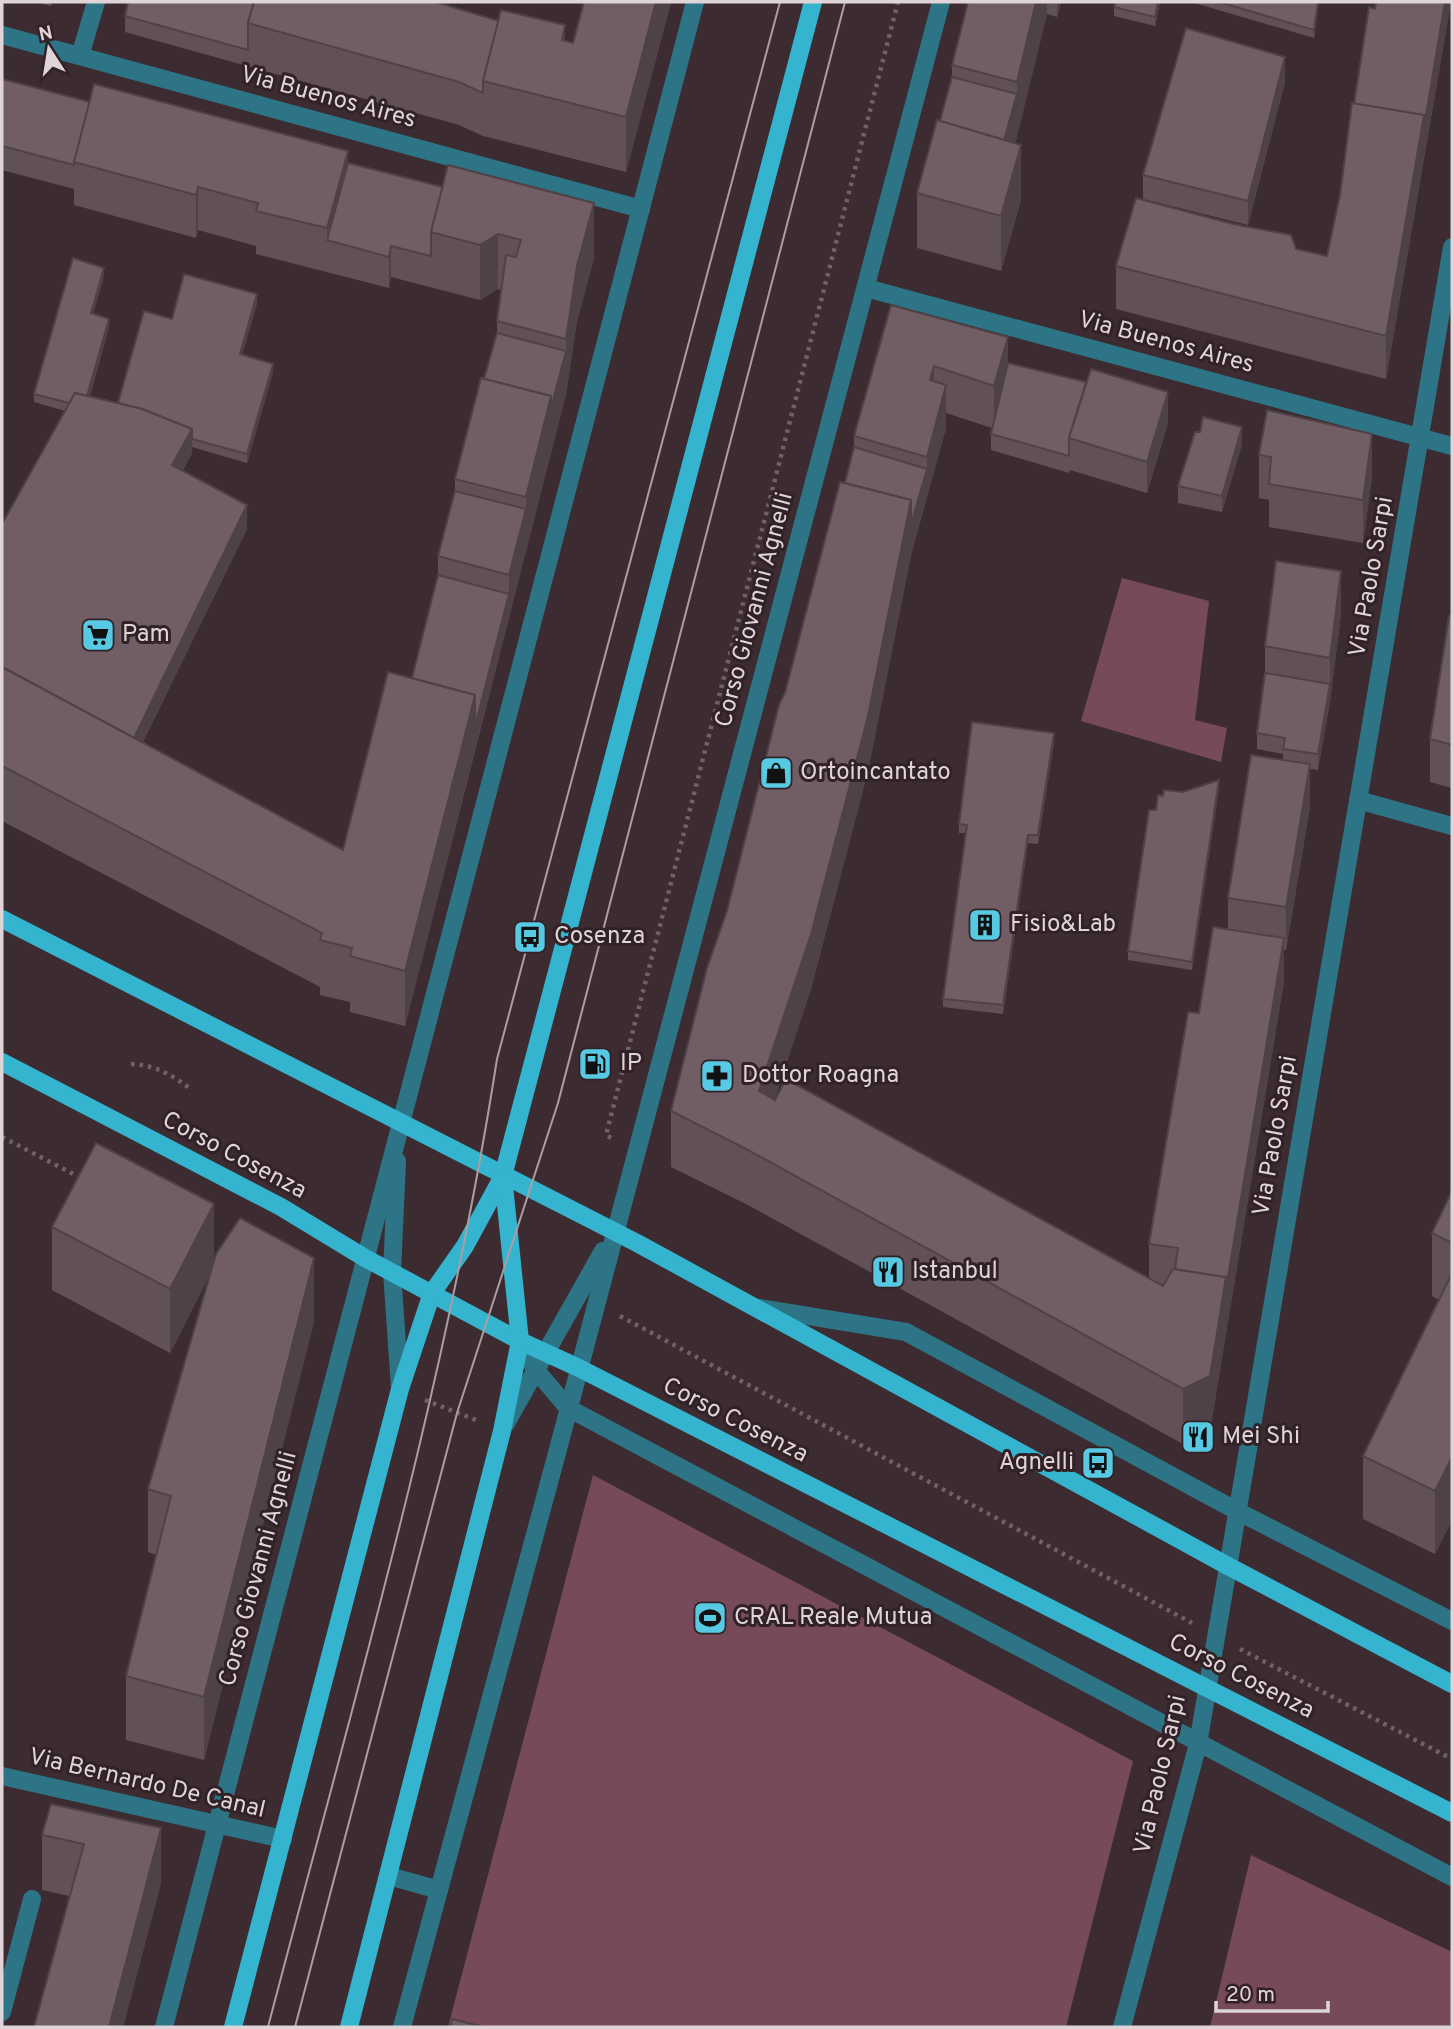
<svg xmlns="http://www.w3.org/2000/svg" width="1454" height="2029" viewBox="0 0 1454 2029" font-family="Overpass,sans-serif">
	<rect width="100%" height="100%" fill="#3c2c31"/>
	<g fill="#774a5a">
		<path d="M1122,578l87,23 -14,119 32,8 -6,34 -140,-41z"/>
		<path d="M593,1475l540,286 -67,266h-618z"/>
		<path d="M1251,1855l201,97v75h-242z"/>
	</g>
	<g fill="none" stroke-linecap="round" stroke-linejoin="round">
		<g stroke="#6f6166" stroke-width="4.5" stroke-dasharray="3.5 5" stroke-linecap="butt">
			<path d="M131,1064c25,1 41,11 61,26"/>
			<path d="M2,1137l81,42"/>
			<path d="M611,1138l-5,-3 292,-1133"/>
			<path d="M620,1316l572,307"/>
			<path d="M425,1400l51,20"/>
			<path d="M1240,1649l212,110"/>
		</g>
		<g stroke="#2d7586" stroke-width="18">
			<path d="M2,35l639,174"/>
			<path d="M80,56l16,-54"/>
			<path d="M866,288l586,158"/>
			<path d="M1358,800l94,26"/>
			<path d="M397,1161l-5,111 8,116"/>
			<path d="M760,1308l146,24 331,179 215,110"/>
			<path d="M520,1341l15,28 33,39 884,469"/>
			<path d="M505,1425l98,-174"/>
			<path d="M2,1776l281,63"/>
			<path d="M389,1876l50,14"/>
			<path d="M2,2012l30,-113"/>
			<path d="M164,2027l531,-2025"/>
			<path d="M402,2027l155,-574 384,-1451"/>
			<path d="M1122,2027l76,-283 254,-1497"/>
		</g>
		<g stroke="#34b4cf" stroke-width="18">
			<path d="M2,919l635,324 591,323 224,118"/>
			<path d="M2,1062l279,145 84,51 155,83 59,27 873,445"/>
			<path d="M233,2027l167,-638 32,-96 33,-47 38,-70 310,-1174"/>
			<path d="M349,2027l153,-596 18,-90 -17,-165"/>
		</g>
		<g stroke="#aa9ea2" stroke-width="2">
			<path d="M268,2027c84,-321 178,-640 229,-968l283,-1057"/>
			<path d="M295,2027l162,-614 101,-310 287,-1101"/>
		</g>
	</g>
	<g fill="#615156">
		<path d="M36,2h16l-1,4z"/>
		<path d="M582,2h89l-45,170 -143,-36 -24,-11 -334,-93v-16l440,25 8,2 10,-40z"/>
		<path d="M968,2h93l-4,15 -10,-3 -32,129 6,57 -20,71 -84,-23v-55l23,-72 12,-44v-12z"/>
		<path d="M1160,2l-5,24 -41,-10v-9z"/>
		<path d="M1191,2h128l-5,36z"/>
		<path d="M1451,2l-65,377 -270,-70v-43l180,-17 31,7 13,-61 14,-91 21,-95z"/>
		<path d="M2,79l88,23 258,61 246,95 -17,63 -11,73 -161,632 -55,-14v-10l-30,-7v-8l-318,-166v-297l63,-113 -31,-9v-8l70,-118 -11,38 16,13 -19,69 28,7 54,-84 85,-16 -15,52 31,17 -26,91 -55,-16v6l-9,17 64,59 -104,213 200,108 69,-172 26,-103v-19l17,-65v-12l42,-146v-12l4,-31 -3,-1 -18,11 -89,-23 -2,11 -133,-34v-8l-58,-16 -2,8 -122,-33v-16l-72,-19z"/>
		<path d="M1285,82l-37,143 -105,-26v-24z"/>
		<path d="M891,305l117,58 160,60 -21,70 -77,-23 -1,3 -78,-23v-16l1,-6 -46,-15v15l-35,127 -43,216 -57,218 -37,111 375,178v-34l50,-231 29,-84v-31l55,-138v-6l-26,-5v-16l8,-60v-27l76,-32 -11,87 -12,69 -8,-1v38l-24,143h-2v31l-74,450 -27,13 -435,-239 -77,-38v-56l56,-200 58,-218 60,-210 9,-36v-11z"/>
		<path d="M1242,444l-20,68 -44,-9v-17z"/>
		<path d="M1259,455l113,22 -9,66 -94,-16v-27l-10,-2z"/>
		<path d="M1452,617v171l-22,-6v-43z"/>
		<path d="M1054,742l-16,102 -10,-1 -25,171 -60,-7v-8l23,-166h-7v-9z"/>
		<path d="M1219,788l-27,182 -64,-10v-9l28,-141 7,-14 20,-4z"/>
		<path d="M1452,1191v329l-17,34 -72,-35v-63l76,-156 -7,-4v-63z"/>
		<path d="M52,1227l162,35 100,59 -110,439 -78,-20v-64l30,-121 -8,-3v-63l62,-215 -40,79 -118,-63z"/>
		<path d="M161,1828v55l-38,144h-89l35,-131 -27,-6v-55z"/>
	</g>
	<g fill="#4f4246">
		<path d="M656,2h15l-45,170v-55z"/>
		<path d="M1036,2h11v12l-30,123 -16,57v-43l16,-57v-12z"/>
		<path d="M1057,2h4l-4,15z"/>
		<path d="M1158,2h2l-5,24v-9z"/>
		<path d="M1318,2h1l-5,36v-8z"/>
		<path d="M1445,2h6l-65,377v-43z"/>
		<path d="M565,25v55l-3,-40z"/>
		<path d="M1285,57v25l-37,143v-24z"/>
		<path d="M1021,145v55l-20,71v-55z"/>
		<path d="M348,151v43l-21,46v-12z"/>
		<path d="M198,187v43l-2,8v-43z"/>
		<path d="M594,203v55l-17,63 -11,73 -91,356v-24l34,-132v-19l17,-66v-12l25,-101 15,-45v-12l11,-73z"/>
		<path d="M498,234v55l-18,11v-55z"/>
		<path d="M391,246v31l-2,11v-31z"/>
		<path d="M104,268v8l-13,46v-9z"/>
		<path d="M257,294v9l-17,60v-9z"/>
		<path d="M109,319v8l-22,77v-8z"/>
		<path d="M1008,337v43l-14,49v-43z"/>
		<path d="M273,364v8l-26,91v-9z"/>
		<path d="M934,366v43l-4,-29z"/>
		<path d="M946,385v43l-35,127 -43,216 -57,218 -52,158v-56l152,-591 16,-31v-12z"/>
		<path d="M1168,392v31l-21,70v-31z"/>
		<path d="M1242,427v17l-20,68v-16z"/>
		<path d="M192,429v24l-20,36v-24z"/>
		<path d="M1372,434v43l-9,66v-43z"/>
		<path d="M247,505v24l-126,258v-24z"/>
		<path d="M1341,571v43l-11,87 -12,69v-16l12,-70v-26z"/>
		<path d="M475,695v55l-70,276v-55z"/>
		<path d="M1054,733v9l-16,102v-9z"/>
		<path d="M1310,764v43l-24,143v-43z"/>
		<path d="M1219,780v8l-27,182v-8z"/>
		<path d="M1028,835v8l-25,171v-9z"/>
		<path d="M1284,938v43l-74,450 -27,13v-55l43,-112z"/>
		<path d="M214,1204v63l-44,86v-64z"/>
		<path d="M314,1258v63l-110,439v-63z"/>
		<path d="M1452,1457v63l-17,34v-63z"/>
		<path d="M161,1828v55l-38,144h-14z"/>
	</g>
	<g fill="#715e64" stroke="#4f4246" stroke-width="2">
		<path d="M128,2h126l-6,21v27l-123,-34z"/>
		<path d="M254,2h182l63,19 -16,60v12l-24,-11 -211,-59z"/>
		<path d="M584,2h72l-30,115 -143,-36 18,-71 64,15 -3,15 11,3z"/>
		<path d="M968,2h68l-19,80 -65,-17z"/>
		<path d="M1116,2h42l-3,15 -41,-10z"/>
		<path d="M1219,2h99l-4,28z"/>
		<path d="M1376,2h69l-21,125v-12l-70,-11 15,-97 6,2z"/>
		<path d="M1186,28l99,29 -37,144 -105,-26z"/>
		<path d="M952,77l65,17 -13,46 -64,-19z"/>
		<path d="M2,79l88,23 -16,63 -72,-19z"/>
		<path d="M94,84l254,67 -21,77 -71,-17 2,-8 -60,-16 -2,8 -122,-33z"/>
		<path d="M1352,103l72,12 -38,221 -270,-70 20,-68 97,26 58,11 5,14 31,7 13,-61z"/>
		<path d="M937,120l84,25 -20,71 -84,-23z"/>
		<path d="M348,163l95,24 -12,45v24l-40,-10 -2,11 -62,-17z"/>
		<path d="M448,165l146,38 -17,63 -11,73 -69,-18 9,-66 10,2 5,-17 -23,-6 -18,11 -49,-13z"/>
		<path d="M73,258l31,10 -13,45 18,6 -22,77 11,3 -23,-6 -6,10 -35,-9z"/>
		<path d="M184,274l73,20 -17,60 33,10 -26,90 -55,-15v-10l-50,-20 -24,-6 26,-92 28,8z"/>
		<path d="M891,305l117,32 -14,49 -60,-20 -4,14 16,5 -19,72 -73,-21z"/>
		<path d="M497,333l69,18 -15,57v-12l-67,-17z"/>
		<path d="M1008,363l78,19 -17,56v18l-78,-22z"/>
		<path d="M1091,369l77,23 -21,70 -78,-24z"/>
		<path d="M481,378l70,18 -25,101 -71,-18z"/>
		<path d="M75,393l67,16 50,20 -20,36 75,40 -113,233 -132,-71v-143z"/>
		<path d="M1267,410l105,24 -9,66 -94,-16 2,-27 -12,-2z"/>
		<path d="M1203,417l39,10 -20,69 -44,-10 17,-54h5z"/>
		<path d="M854,447l73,22 -16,55v-24l-66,-17z"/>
		<path d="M840,482l71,18 -43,216 -57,218 -52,157 16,9 11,-21 377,207 10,-17 53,8 -16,99 -27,13 -435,-239 -77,-39 36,-143 20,-57 52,-206 6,-12z"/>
		<path d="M455,491l71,18 -17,66 -71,-19z"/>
		<path d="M1276,561l65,10 -11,87 -65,-12z"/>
		<path d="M438,575l71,19 -34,132v-31l-63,-17z"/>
		<path d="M1449,616l3,1v128l-22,-6z"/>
		<path d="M2,667l341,183 45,-178 87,23 -70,276 -55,-15 2,-8 -32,-8 2,-7 -320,-167z"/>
		<path d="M1265,673l65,11 -12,70 -35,-5 2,-11 -28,-5z"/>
		<path d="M972,722l82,11 -16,102h-10l-25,170 -60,-6 24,-174 -8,-1z"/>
		<path d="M1251,755l59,9 -24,143 -58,-9z"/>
		<path d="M1219,780l-27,182 -64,-11 21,-141h7l2,-15 5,1 1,-6 19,2z"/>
		<path d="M1213,927l71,11 -58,351v-12l-51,-8 3,-21 -29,-4 39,-232 11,1z"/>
		<path d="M96,1143l118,61 -44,85 -118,-62z"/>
		<path d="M1452,1191v52l-20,-10z"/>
		<path d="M240,1218l74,40 -110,439 -78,-21 45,-180 -23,-7 68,-235z"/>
		<path d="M1452,1273v184l-17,34 -72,-35z"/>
		<path d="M51,1804l110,24 -52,199h-75l50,-183 -42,-9z"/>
		<path d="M452,2019l32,8h-34z"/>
	</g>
	<defs>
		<symbol id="supermarket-square" viewBox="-11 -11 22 22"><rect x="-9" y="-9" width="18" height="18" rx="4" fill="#58c9e3" stroke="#322227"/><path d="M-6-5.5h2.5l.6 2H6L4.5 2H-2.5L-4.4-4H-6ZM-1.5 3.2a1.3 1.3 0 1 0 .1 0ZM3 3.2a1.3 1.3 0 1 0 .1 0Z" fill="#111"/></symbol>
		<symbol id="shop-square" viewBox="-11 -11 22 22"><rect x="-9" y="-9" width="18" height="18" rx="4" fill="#58c9e3" stroke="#322227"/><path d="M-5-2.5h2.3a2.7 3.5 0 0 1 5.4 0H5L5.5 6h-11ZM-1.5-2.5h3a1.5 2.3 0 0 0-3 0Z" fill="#111"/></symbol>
		<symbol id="building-square" viewBox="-11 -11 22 22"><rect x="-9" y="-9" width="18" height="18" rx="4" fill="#58c9e3" stroke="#322227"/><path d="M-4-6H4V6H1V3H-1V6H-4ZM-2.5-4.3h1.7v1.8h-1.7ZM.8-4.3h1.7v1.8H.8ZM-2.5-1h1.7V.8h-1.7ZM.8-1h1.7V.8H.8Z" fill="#111"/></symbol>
		<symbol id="bus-square" viewBox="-11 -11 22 22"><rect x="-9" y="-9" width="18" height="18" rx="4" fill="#58c9e3" stroke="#322227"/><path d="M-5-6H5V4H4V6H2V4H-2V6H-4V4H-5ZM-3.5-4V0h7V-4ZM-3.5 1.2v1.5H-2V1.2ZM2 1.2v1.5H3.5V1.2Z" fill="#111"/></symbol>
		<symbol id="fuel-square" viewBox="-11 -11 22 22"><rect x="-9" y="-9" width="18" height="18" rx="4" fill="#58c9e3" stroke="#322227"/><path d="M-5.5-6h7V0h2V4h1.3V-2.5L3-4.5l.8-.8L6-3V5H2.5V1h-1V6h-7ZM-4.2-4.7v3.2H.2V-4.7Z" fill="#111"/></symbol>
		<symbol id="pharmacy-square" viewBox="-11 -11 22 22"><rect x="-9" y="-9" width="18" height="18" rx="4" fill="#58c9e3" stroke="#322227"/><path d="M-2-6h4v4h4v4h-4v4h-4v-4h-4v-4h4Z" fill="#111"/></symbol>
		<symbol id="restaurant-square" viewBox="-11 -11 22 22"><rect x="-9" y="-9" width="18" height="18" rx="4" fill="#58c9e3" stroke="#322227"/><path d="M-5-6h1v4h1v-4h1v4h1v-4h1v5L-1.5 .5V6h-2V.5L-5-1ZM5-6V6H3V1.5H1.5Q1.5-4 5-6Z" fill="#111"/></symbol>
		<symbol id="stadium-square" viewBox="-11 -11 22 22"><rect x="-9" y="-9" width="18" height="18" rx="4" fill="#58c9e3" stroke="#322227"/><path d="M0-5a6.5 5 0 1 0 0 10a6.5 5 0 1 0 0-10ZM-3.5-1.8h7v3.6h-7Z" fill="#111"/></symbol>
	</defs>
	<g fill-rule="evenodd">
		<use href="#supermarket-square" x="79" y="616" width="38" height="38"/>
		<use href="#shop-square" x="757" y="754" width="38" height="38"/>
		<use href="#building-square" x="966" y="906" width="38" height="38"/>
		<use href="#bus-square" x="511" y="918" width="38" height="38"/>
		<use href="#fuel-square" x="576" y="1045" width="38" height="38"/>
		<use href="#pharmacy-square" x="698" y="1057" width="38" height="38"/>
		<use href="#restaurant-square" x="869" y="1253" width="38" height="38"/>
		<use href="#restaurant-square" x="1179" y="1418" width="38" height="38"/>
		<use href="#bus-square" x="1079" y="1444" width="38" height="38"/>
		<use href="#stadium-square" x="691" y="1599" width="38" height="38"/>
	</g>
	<g text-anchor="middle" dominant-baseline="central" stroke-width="6" stroke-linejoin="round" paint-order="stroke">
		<g font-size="24" fill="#dfd4d8" stroke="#322227">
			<text transform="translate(328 98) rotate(15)">Via Buenos Aires</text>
			<text transform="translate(1166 343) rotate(15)">Via Buenos Aires</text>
			<text transform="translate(1372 577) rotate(-80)">Via Paolo Sarpi</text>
			<text transform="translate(755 610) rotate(-75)">Corso Giovanni Agnelli</text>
			<text transform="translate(1276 1136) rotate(-80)">Via Paolo Sarpi</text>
			<text transform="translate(234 1156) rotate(28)">Corso Cosenza</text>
			<text transform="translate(735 1421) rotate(27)">Corso Cosenza</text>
			<text transform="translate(259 1569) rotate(-75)">Corso Giovanni Agnelli</text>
			<text transform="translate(1241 1677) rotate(27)">Corso Cosenza</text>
			<text transform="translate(1161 1775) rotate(-77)">Via Paolo Sarpi</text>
			<text transform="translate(147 1784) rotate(13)">Via Bernardo De Canal</text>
		</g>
		<g font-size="24" fill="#dfd4d8" stroke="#322227" text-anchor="start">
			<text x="122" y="635">Pam</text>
			<text x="800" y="773">Ortoincantato</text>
			<text x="1010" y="925">Fisio&amp;Lab</text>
			<text x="554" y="937">Cosenza</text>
			<text x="620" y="1064">IP</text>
			<text x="742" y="1076">Dottor Roagna</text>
			<text x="912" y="1272">Istanbul</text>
			<text x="1222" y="1437">Mei Shi</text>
			<text x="1074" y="1463" text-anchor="end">Agnelli</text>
			<text x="734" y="1618">CRAL Reale Mutua</text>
		</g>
	</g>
	<rect width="1454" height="2029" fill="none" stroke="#dfd4d8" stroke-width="7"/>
	<g transform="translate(49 49) rotate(348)" stroke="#322227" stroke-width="5" paint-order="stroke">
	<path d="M0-5L12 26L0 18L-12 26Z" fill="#dfd4d8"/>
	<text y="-10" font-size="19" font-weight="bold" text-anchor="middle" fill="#dfd4d8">N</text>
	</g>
	<path d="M1216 2001v10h112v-10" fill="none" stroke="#dfd4d8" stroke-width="3.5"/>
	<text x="1226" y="2001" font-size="21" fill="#dfd4d8" stroke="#322227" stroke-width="5" paint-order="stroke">20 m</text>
</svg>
